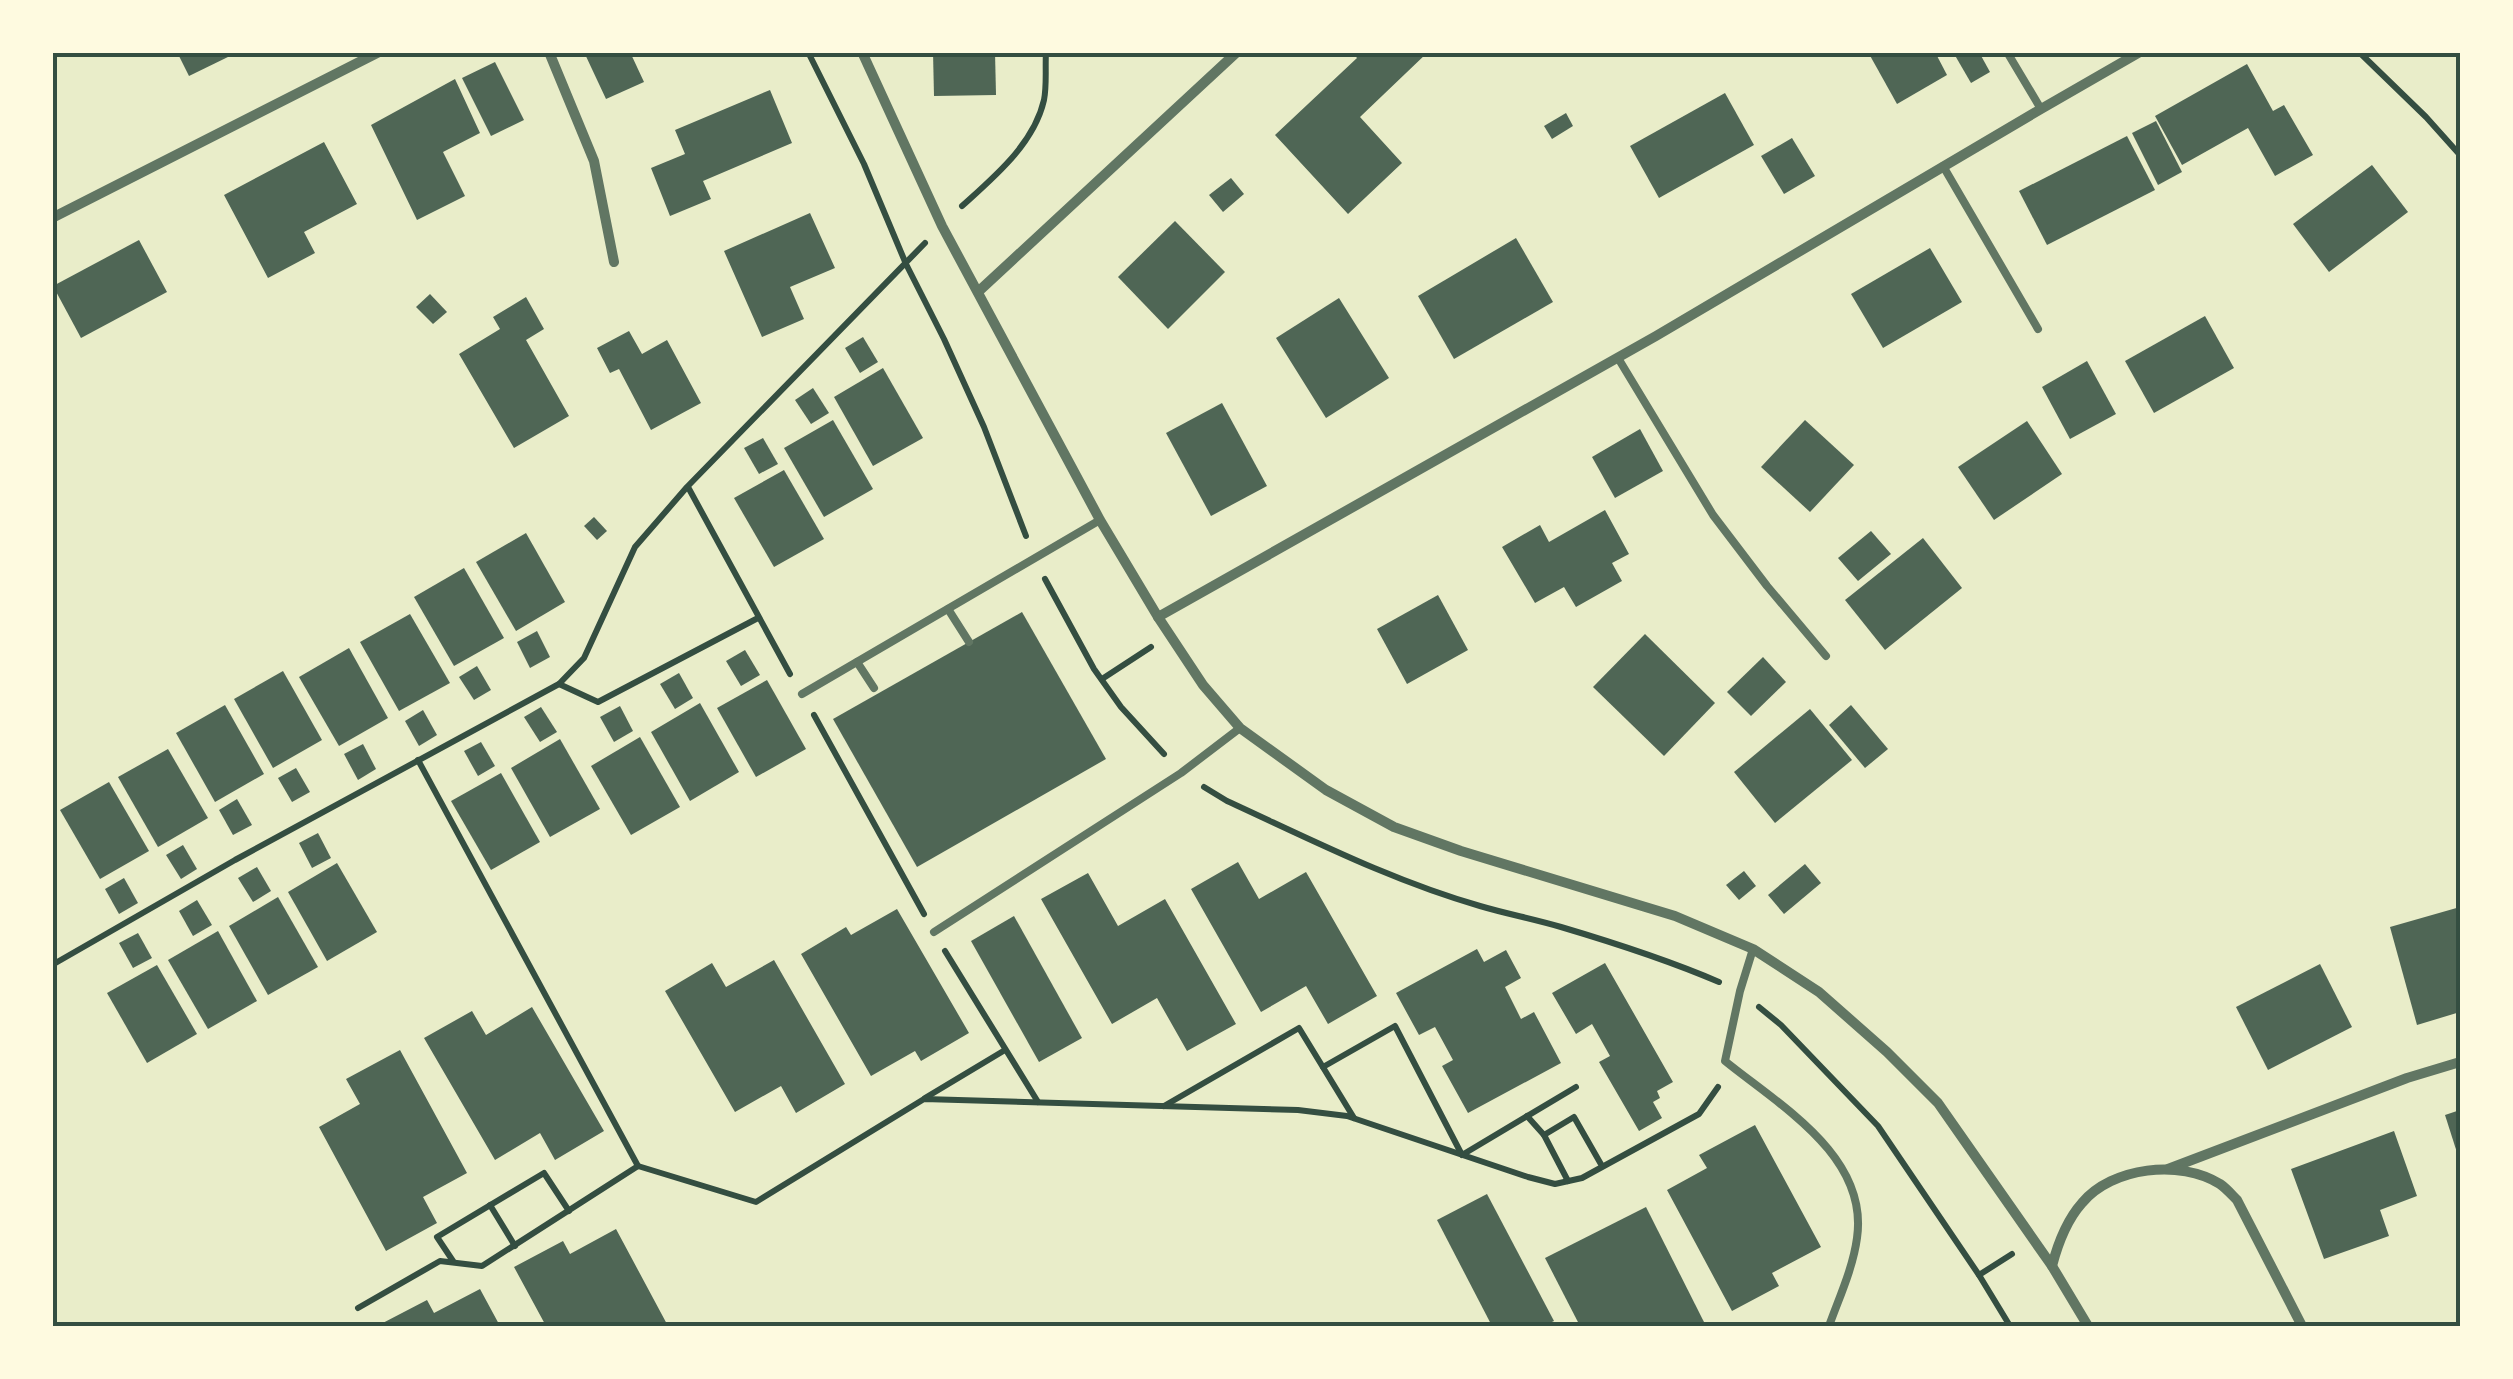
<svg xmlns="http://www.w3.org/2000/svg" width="2513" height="1379" viewBox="0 0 2513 1379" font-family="Poppins,sans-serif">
	<rect width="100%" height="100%" fill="#e9edc9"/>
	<g fill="#4f6655">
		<path d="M177,52h52l1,4 -41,20z"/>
		<path d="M584,52h46l14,30 -38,17z"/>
		<path d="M933,52h62l1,43 -62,1z"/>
		<path d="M1352,52h76l-68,65 42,46 -54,51 -73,-79 82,-77z"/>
		<path d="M1868,52h67l12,23 -50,29z"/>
		<path d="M1953,52h26l11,20 -19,11z"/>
		<path d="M495,62l29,58 -33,16 -29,-58z"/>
		<path d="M2247,64l26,47 11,-6 29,50 -38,21 -27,-48 -66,37 -27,-49z"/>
		<path d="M455,79l25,54 -37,19 22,44 -48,24 -46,-95z"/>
		<path d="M770,90l22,53 -89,38 8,18 -41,17 -19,-48 34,-14 -10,-24z"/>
		<path d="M1725,93l29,52 -95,53 -29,-52z"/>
		<path d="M1566,113l7,13 -21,13 -8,-13z"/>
		<path d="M2156,121l26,51 -24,13 -26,-52z"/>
		<path d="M2127,136l28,54 -108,55 -28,-54z"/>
		<path d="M1792,138l23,38 -31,18 -23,-38z"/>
		<path d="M324,142l33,62 -53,28 11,21 -47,25 -44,-83z"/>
		<path d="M2372,165l36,47 -79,60 -36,-48z"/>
		<path d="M1231,178l13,16 -21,18 -14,-17z"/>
		<path d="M810,213l25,55 -45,19 14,32 -42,18 -38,-86z"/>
		<path d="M1175,221l50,51 -57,57 -50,-52z"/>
		<path d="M1516,238l37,64 -99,57 -36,-63z"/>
		<path d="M139,240l28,52 -86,46 -28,-52z"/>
		<path d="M1930,248l32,54 -79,46 -32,-54z"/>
		<path d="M430,294l17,18 -14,12 -17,-17z"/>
		<path d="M526,297l18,32 -18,11 43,76 -55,32 -55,-94 41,-25 -7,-12z"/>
		<path d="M1339,298l50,80 -63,40 -50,-80z"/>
		<path d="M2205,316l29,52 -80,45 -29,-52z"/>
		<path d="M629,331l13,23 25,-14 34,63 -50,27 -32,-61 -9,4 -13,-25z"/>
		<path d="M863,337l15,25 -18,11 -15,-25z"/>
		<path d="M2087,361l29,53 -46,25 -28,-52z"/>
		<path d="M883,368l40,70 -50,28 -39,-69z"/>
		<path d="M813,388l16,25 -18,11 -16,-24z"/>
		<path d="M1222,403l45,83 -56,30 -45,-83z"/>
		<path d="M833,420l40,69 -49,28 -40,-69z"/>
		<path d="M1805,420l49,45 -44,47 -49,-45z"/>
		<path d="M2027,421l35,53 -68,46 -36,-53z"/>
		<path d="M1640,429l23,42 -48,27 -23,-41z"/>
		<path d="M763,438l15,26 -19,10 -15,-26z"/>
		<path d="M784,470l40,69 -50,28 -40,-69z"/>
		<path d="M1605,510l24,44 -17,9 10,18 -46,26 -12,-20 -29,16 -33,-56 38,-22 9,17z"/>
		<path d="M594,517l13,14 -10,9 -13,-14z"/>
		<path d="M1871,531l20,23 -33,27 -20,-23z"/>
		<path d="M526,533l39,69 -49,29 -40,-69z"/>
		<path d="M1923,538l39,50 -77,62 -40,-50z"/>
		<path d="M464,568l40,70 -50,28 -40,-69z"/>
		<path d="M1438,595l30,55 -61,34 -30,-55z"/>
		<path d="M1022,612l84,147 -189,108 -84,-148z"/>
		<path d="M410,614l40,69 -51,28 -39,-69z"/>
		<path d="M537,631l13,26 -20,11 -13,-26z"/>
		<path d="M1645,634l70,69 -51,53 -71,-69z"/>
		<path d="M349,648l39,70 -49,28 -40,-69z"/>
		<path d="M745,650l15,25 -19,11 -15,-25z"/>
		<path d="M1763,657l23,25 -35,34 -24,-24z"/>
		<path d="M477,666l14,24 -17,10 -15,-23z"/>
		<path d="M283,671l39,69 -49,28 -39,-69z"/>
		<path d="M679,673l14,25 -18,11 -15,-25z"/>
		<path d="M767,680l39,69 -50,28 -39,-69z"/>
		<path d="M700,703l39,69 -49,29 -39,-69z"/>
		<path d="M225,705l39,69 -49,28 -39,-69z"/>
		<path d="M1851,705l37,44 -23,19 -36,-43z"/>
		<path d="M620,706l13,25 -19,11 -14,-25z"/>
		<path d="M541,707l16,25 -17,10 -16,-25z"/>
		<path d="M1810,709l42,51 -77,63 -41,-51z"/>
		<path d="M423,710l14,25 -18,11 -14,-25z"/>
		<path d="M640,737l40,70 -49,28 -40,-69z"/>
		<path d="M560,739l40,70 -50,28 -39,-69z"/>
		<path d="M481,742l14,24 -17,10 -14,-25z"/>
		<path d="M363,744l13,25 -18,11 -14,-26z"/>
		<path d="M168,749l40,69 -50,29 -40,-70z"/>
		<path d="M296,768l14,24 -18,10 -14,-24z"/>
		<path d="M501,773l39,69 -49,28 -40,-69z"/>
		<path d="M109,782l40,69 -49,28 -40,-69z"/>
		<path d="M237,799l15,26 -19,10 -14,-25z"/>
		<path d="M318,833l13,25 -19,10 -13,-25z"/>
		<path d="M183,845l14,24 -16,10 -15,-24z"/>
		<path d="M1238,862l21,37 47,-27 71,124 -49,28 -22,-38 -45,26 -70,-123z"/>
		<path d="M337,863l40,69 -50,29 -39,-69z"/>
		<path d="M1805,864l16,19 -37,31 -16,-19z"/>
		<path d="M257,867l14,24 -18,11 -15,-24z"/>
		<path d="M1744,871l12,15 -17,14 -13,-15z"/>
		<path d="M1088,873l30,53 47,-27 71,125 -49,27 -30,-53 -45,26 -71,-125z"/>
		<path d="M124,878l14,25 -19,11 -14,-25z"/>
		<path d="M278,897l40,70 -50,28 -39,-69z"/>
		<path d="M197,900l15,25 -19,11 -14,-25z"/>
		<path d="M2460,907v105l-43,13 -27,-98z"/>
		<path d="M897,909l72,124 -48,28 -6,-10 -44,25 -70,-122 45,-27 5,8z"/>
		<path d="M1014,916l68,122 -43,24 -68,-121z"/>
		<path d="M218,931l39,70 -49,28 -40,-69z"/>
		<path d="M138,933l14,25 -19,10 -14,-25z"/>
		<path d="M1477,949l7,13 22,-12 15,28 -16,9 16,32 13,-7 27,51 -93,50 -26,-47 11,-6 -18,-33 -16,8 -23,-42z"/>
		<path d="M774,960l71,124 -49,29 -15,-27 -46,26 -70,-121 47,-28 14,24z"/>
		<path d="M1605,963l68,119 -16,9 3,7 -7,4 9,16 -23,13 -40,-69 11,-6 -18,-32 -16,10 -24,-41z"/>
		<path d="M2320,964l32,63 -84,43 -32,-63z"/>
		<path d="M157,965l40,69 -50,29 -40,-70z"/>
		<path d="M532,1007l72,124 -49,29 -15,-27 -45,27 -71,-122 48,-27 14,24z"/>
		<path d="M400,1050l67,123 -44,24 14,26 -51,28 -67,-124 41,-23 -14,-25z"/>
		<path d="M2460,1110v52l-15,-47z"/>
		<path d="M1755,1125l66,122 -49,26 7,13 -47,25 -65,-121 40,-22 -8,-13z"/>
		<path d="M2394,1131l23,65 -37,14 9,26 -65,23 -33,-90z"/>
		<path d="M1487,1194l67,127 -11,5h-51l-55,-106z"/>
		<path d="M1646,1207l60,119h-126l-35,-68z"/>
		<path d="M616,1229l52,97h-122l-32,-59 49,-26 7,13z"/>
		<path d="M480,1289l20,37h-123l50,-26 7,13z"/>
	</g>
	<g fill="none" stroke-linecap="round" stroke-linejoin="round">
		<g stroke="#344e41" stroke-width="6">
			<path d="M808,52l56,112 42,100 38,75 40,88 42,109"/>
			<path d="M2359,52l67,65 34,38"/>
			<path d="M962,206c32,-29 72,-62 82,-106 3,-15 1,-32 2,-48"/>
			<path d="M688,487l102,187"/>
			<path d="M1045,579l49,90 27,38 43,47"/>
			<path d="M1102,679l49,-32"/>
			<path d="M559,684l39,18 160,-84"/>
			<path d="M814,715l110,199"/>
			<path d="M418,760l220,406"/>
			<path d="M1204,787l23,14c83,38 165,80 253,105 27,8 54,13 81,21 54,16 107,33 158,55"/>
			<path d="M945,951l93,151"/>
			<path d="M52,965l183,-105 324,-176 25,-26 51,-111 52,-60 238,-244"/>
			<path d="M1759,1007l22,18 97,101 101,149 31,51"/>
			<path d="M1323,1067l72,-41 67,129 114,-68"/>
			<path d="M925,1098l80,-48"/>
			<path d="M1164,1106l135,-78 55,90"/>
			<path d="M1527,1116l17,19"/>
			<path d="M1568,1181l-24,-46 30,-18 28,49"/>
			<path d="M490,1205l25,41"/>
			<path d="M453,1261l-16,-24 107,-64 25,38"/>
			<path d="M1979,1275l33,-21"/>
			<path d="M358,1308l82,-47 42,5 156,-100 118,36 168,-103 374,11 49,6 181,61 27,7 27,-6 117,-64 19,-27"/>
		</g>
		<g stroke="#617663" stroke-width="8">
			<path d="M2007,52l34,57"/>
			<path d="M1943,166l95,163"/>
			<path d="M1618,358l95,157 54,71 59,70"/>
			<path d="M948,609l21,33"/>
			<path d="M857,662l17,26"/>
			<path d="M802,694l298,-174"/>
			<path d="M934,932l247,-159 59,-45"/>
			<path d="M1753,949l-13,42 -15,70c54,44 144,95 132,177 -4,30 -18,60 -28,88"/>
		</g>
		<g stroke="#617663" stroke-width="10">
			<path d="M549,52l45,109 20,101"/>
			<path d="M862,52l80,174 158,294 58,97 45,68 37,43 86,62 68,37 67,24 214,65 78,33 66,43 68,60 51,51 114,163 36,60"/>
			<path d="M52,218l327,-166"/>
			<path d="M979,291l258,-239"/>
			<path d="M1158,617l498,-281 385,-227 99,-57"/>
			<path d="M2168,1169l239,-91 53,-16"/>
			<path d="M2052,1266c6,-23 14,-45 30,-63 30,-36 98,-44 138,-19 6,4 12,11 17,16l65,126"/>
		</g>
	</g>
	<rect width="2513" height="1379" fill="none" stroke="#fefae0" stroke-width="110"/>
	<rect x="55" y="55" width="2403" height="1269" fill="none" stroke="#344e41" stroke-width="4"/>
</svg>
